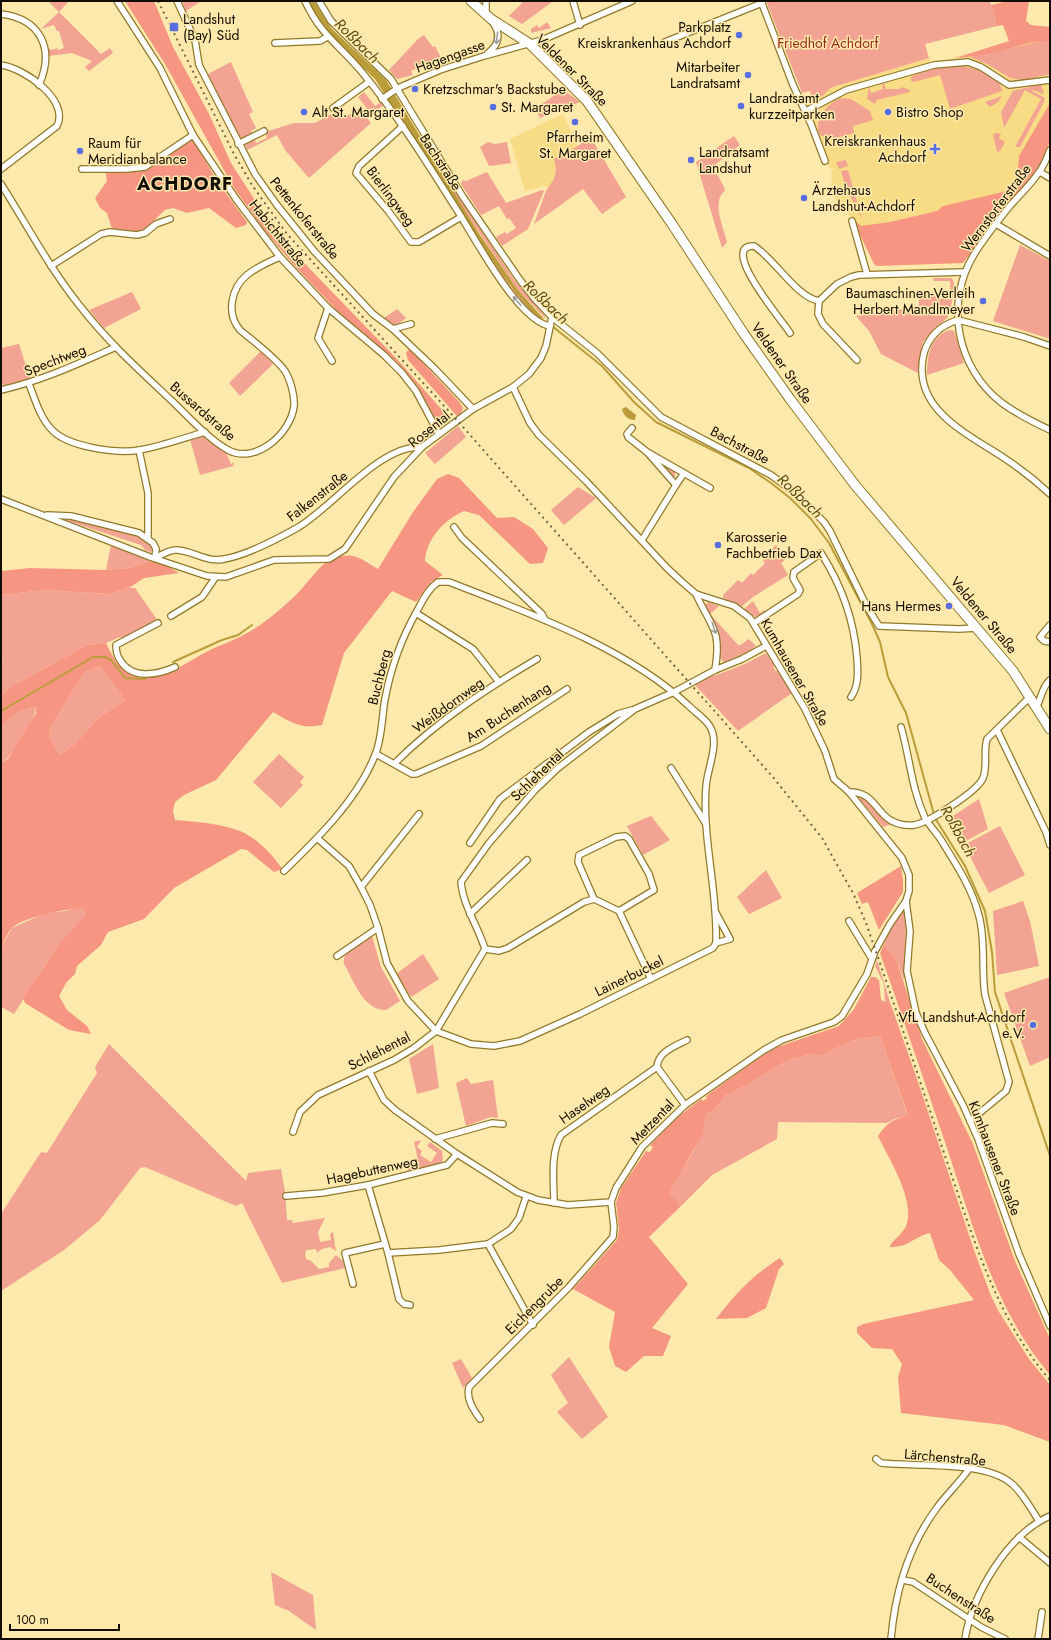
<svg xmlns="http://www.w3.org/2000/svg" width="1051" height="1640" viewBox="0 0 1051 1640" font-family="Jost,sans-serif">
	<rect width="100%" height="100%" fill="#fde9ab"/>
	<g fill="#f8dc85">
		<path d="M1050,36v105l-11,26 -76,96 -86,3 -3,-2 -22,-46 -15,-15 -6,-11 1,-21 -6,-10 -8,-30 -13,-31 7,-2 -1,-4 118,-36 2,5z"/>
		<path d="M563,114l15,32 -24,13 2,11 -2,9 -5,9 -4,-2 -20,5 -15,-52z"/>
	</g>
	<g fill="#f2a392">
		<path d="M48,1h21l-10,11 42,42 9,-6 3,5 -24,18 -4,-4 7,-6 -20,-8 -24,3v-8l4,2 5,-2 1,2 6,-2 -5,-17h-2l-3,-6 -13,4 18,-17z"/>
		<path d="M182,1h19l-15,10z"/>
		<path d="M524,1h26l2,1 -30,22 -13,-8z"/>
		<path d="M766,1h224l7,25 -72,18 4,14 -99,30c-6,7 -13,14 -22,13l4,-3 -2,-7 -8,2z"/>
		<path d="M547,22l4,6 -20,5v-4l6,-4 2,3z"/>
		<path d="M424,35l9,12 2,-1 9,18 -5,2 -3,-6 -25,11 2,4 -16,4 -8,-9 30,-32z"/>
		<path d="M1041,41h9v33l-25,6 -15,-2 -23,-14 -17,-7z"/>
		<path d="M231,62l22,50 -4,2 7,14 -5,3 1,3 -10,4 -4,-2 -30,-62z"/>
		<path d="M956,65c13,2 45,8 46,26l-52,18 -10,-34 -26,7 -3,-1v-4l3,-2 25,-8z"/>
		<path d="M882,84h2l2,5h14l1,-2 9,3v2l-33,8 -2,4 -8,-5 2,-12 2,6 12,-4z"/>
		<path d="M1041,84l3,10 -11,-4 -1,1 13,7 -2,6 -23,43h-5l26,-48 -16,-9 -21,38 -3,-16 12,-21z"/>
		<path d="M561,88l19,14 -40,16 -5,-10 16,-10z"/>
		<path d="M364,92l11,14 6,-4 3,3 -13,9 -13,-17z"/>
		<path d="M1002,96l-4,6 -8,5 -5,-5z"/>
		<path d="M841,98l10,1 19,12 3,9 -20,6 1,7c-12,3 -24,9 -35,1 -5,-15 8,-31 22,-36z"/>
		<path d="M359,108l12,15 -62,55 -24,-28 -8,-15 -30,15 -2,-6 9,-5 2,4 11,-5 -2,-6 29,-9h21l23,-13 6,8 6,-4 2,3 3,-3 -2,-2z"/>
		<path d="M997,133l4,1 -2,4 6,4 -5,9 -3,1 -4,-18z"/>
		<path d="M590,136l36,61 -24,17 -19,-25 -49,35 12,-33 8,-12 2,-9 -2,-11 24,-13z"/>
		<path d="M734,136l6,9 -24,19 -1,6 10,19c-1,4 -4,5 -5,8 -5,13 4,32 7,45l-5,6 -26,-86z"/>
		<path d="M488,142l7,2 12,-2 4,21 -22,3 -9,-19z"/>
		<path d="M846,160l2,6 -9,3 -3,-7z"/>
		<path d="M440,168l75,113 30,35v2l-28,-29 -63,-94z"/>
		<path d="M848,170l14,49 -16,-31 -5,-17z"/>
		<path d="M435,171l76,116 11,13 21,20 -5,-1 -26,-26z"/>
		<path d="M487,172l19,31 36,-13 2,1 -16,38 -26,17 -6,-9 9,-5 2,2 9,-6 -7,-10 -2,1 -8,-13 -18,9 -20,-31 2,-4 3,1z"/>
		<path d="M1020,245l30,16v78l-57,-18z"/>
		<path d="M933,278h19l3,8 -5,25 -3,7 -13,11 -11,13 -5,31 -37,-19 -12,-23 -13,-15 63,-9v-14l19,-1v7h13l-1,-18h-16z"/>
		<path d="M132,292l9,17 -37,19 -15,-18z"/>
		<path d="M397,309l9,9 -10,8 -12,-8z"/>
		<path d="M950,330l4,1 10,32 -37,12c0,-19 3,-39 23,-45z"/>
		<path d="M19,344l11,35 -26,7 -3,-3v-35z"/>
		<path d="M261,351l12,13 -33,32 -11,-13z"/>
		<path d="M458,426l8,11 -31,27 -10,-11z"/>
		<path d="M201,436l4,1 21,16 5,11 3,-2 -1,4 -33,9 -10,-36z"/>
		<path d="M659,463l16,9v5l-3,1z"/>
		<path d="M578,487l18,11 -32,27 -13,-15z"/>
		<path d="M61,516l25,5 61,18c3,4 6,8 4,13l-6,-2 -4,-5 -82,-27z"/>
		<path d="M111,545l39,16 -21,7 -23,2z"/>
		<path d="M776,545l10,14 -5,4 7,12 -35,22 -12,10 -18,-9v-3l15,-15 4,3 9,-10 2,2 12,-12 -2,-2 3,-4v-1z"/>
		<path d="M129,588h6l23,33 -35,17 -3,-1 -14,6 -19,2 -75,41 -11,9v-37l2,-1 -2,-3v-59l43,-5 64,4z"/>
		<path d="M753,601l7,12 4,-3 2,2 -11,5 -3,-2 -2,-3 -1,1 -5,-4z"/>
		<path d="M708,602l11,4 -9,8 29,32 10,-7 7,7 -10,7 -22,9 -5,-5c2,-20 -6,-33 -15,-51z"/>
		<path d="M766,653l9,13 -2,1 3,4 2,-1 14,23 -54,38 -43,-46 17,-11 2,2 31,-12z"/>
		<path d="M100,666l25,34 -27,18 -23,26 -15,11 -11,-18 2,-11 34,-54z"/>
		<path d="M36,706c0,13 -23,50 -35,58v-39l17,-13z"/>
		<path d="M279,754l25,23 -4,5 3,3 -22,23 -28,-26z"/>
		<path d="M859,798c12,0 21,21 33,26l-9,3z"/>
		<path d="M979,799l9,30 -24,13 -14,-24z"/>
		<path d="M651,816l19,24 -27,15 -16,-29z"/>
		<path d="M1000,826l25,49 -36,18 -25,-48z"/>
		<path d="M766,870l16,28 -33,16 -12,-17z"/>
		<path d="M1023,901l7,20 9,45 -42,9 -4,-64z"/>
		<path d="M78,908l8,1v6l-39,47 -33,52 -13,-7v-59l11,-20 33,-15 20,-2z"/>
		<path d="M904,910l2,10 -2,60 -8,-21 -12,-15 14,-31z"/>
		<path d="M372,936l9,31 19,34 -14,9c-23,0 -32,-29 -42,-46 -2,-15 17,-22 28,-28z"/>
		<path d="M423,954l16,25 -28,18 -15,-23z"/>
		<path d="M877,960l14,45 -6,-2 -1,-19 -9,-18z"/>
		<path d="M1050,977v80l-20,9 -26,-73z"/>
		<path d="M880,1036l28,80 -14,3 -7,4 -109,-1 -1,17 -65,36 -31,31 -13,-13 26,-43 11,-35 9,-5 12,-15 19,-9 43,-26 22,-6 9,2 38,-17z"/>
		<path d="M109,1044l137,137 2,-8 33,-4 4,23 2,28h5l1,3 32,-5 -7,14 2,10 11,-2 -1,-6 3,-2 3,19 -6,-4 -8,2 -5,4 -1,-4 -10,1 -1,6 2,4h3l9,9 10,-2v-4l7,-8 7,6 2,7 -63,15 -40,-80 -6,3 -91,-39 -5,1 -40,52 -36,30 -63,41v-77l40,-62 6,1 50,-80 -2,-6z"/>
		<path d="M433,1044l6,44 -22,6 -8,-35z"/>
		<path d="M467,1078l4,6 22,-4 5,38 -7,-1 -25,9 -10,-43z"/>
		<path d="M421,1140l-4,7 5,4 -2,4 11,7 6,-9 -10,-7 3,-4 12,9 1,8 -2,4 -21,6 -6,-27z"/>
		<circle cx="411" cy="1166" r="4.5"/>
		<path d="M569,1357l39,60 -26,22 -25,-27 11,-9 -17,-28z"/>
		<path d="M461,1359l11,19 -9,10 -11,-25z"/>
		<path d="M271,1572l42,23 3,35 -27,-19 -14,-6z"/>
	</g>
	<g fill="#f69682" fill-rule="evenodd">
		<path d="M125,1h29l19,46 36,67 22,49 31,48 46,56 88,91 54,61 -3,4 -7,-1 -5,-4 -17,-31 -20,-24 -56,-47 -50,-53 -26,-31 -32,-44 -69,-124z"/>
		<path d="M1008,1h21l-3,20 5,4 19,2v14c-17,-1 -32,5 -49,10 -15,4 -31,6 -46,7l54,-17 -6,-16 -6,1 -6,-21z"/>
		<path d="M1050,103v38l-11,26 -76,96 -86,3 -3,-2 -22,-46 9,8 29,-4 47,-11 6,-5 64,-15 10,-9 2,-26z"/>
		<path d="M191,140l4,2 22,39 30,41 -1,3 -10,3 -27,-20 -22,5 -14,-5 -8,2 -20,19 -6,3 -7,1 -20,-4 -5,-16 -7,-5 -5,-10 12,-17 -2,-12 35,-1 45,-27z"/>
		<path d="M408,350h3l49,53 3,5 -2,5 -4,3 -49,-56 -2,-7z"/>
		<path d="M448,474l11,4 38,40 17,-1 19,12 15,19 -5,15 -13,1 -51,-49 -15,-4c-19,8 -38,28 -39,50l18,14 -12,7 -15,20 -24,-11 -48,62 -22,72c-22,4 -30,-2 -49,-13l-57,68 -32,15 -9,7 -2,9 2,9c23,2 58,4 76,17 11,7 24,21 31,32l-8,3 -27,-22 -6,-1 -67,39 -30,31 -36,13 -7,13 -24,21 -2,8 -9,9 -7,13 8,14 20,16 4,8 -22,-4 -44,-27 -2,-5 38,-56 25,-27 -1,-6c-14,-2 -64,8 -74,20 -4,5 -7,13 -10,19v-184l7,-5 28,-46v-7l-18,6 -17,13v-30l11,-9 75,-41 19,-2c5,10 11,24 21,29 27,15 57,-8 79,-20 13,-7 28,-11 41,-19 17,-9 34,-24 48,-37 11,-10 27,-36 41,-39 19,-5 27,3 42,12l35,-57 24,-33zM100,666l25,34 -27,18 -23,26 -15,11 -11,-18 2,-11 34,-54z"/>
		<path d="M150,561l14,3 15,9 -35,5 -15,10 -21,6 -64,-4 -43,5v-24l29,-3 76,2 23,-2z"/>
		<path d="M901,866l2,14v12l-24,38 -11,-28 -6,2 -5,-11z"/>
		<path d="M884,944l12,15 26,80 51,105 42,117 35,78v36c-55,-65 -77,-149 -103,-227 -22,-65 -44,-130 -67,-195z"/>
		<path d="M871,977h4l4,3 2,20 10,5 25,71 58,174 17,46 8,16 30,47 21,26v57l-46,-17 -103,-12 -3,-36 4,-13 -10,-15 -20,-1 -15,-15v-6l6,-3 111,-24 -24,-30 -11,-10 -9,-27c-17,4 -20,14 -40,14 1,-7 14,-12 17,-24 7,-25 -18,-64 -29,-87 11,-15 13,-15 30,-21l-28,-79 -23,3 -38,17 -9,-2 -22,6 -43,26 -19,9 -12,15 -9,5 -2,18 -34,60 12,13 -32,31 39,47 -36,44 19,8 -8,20h-19l-18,16 -11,-6 -6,-19 6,-35 -42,-23 44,-49 2,-11 -3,-26 5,-15 25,-37 4,1 3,-5 -3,-2 24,-25 27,-21 2,2 4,-3 -1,-2 54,-39 17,-10 62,-21 15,-17z"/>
		<path d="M780,1258l4,6 -5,5 -13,39 -19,10 -31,1c19,-25 37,-44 64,-61z"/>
	</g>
	<g fill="#ba9d3a">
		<path d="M307,1h7l17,27 55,52 92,152 39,57 27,30c-21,-3 -91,-120 -104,-143l-4,-5h-2l-59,-92 -48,-46z"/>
		<path d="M626,407l10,8 -1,5c-6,1 -12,-5 -13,-11z"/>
	</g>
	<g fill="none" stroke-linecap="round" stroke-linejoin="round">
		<g stroke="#ba9d3a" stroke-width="2">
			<path d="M552,326l50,40 32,36 22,20 93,46 22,15 19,15 21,21 18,24 43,81 8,18 8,35 18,36 29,105 30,48 20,45 7,41 3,40 55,164"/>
			<path d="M173,662l49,-22 16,-5 14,-10"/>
			<path d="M1,711l92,-54h12l6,3 14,18 20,1"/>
		</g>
		<defs>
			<g id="minor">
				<path d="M117,1l43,67 33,67 43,64 44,58 48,51 56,47 18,18 14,18 23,43"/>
				<path d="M177,1l18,39 4,25 56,109 22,31 37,46 59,63 20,15 42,40 38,40"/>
				<path d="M305,1c15,33 34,44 56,70 36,43 66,92 96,139 18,28 61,111 93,116"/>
				<path d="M319,1l12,20 60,58 72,118 57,83 15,19 17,18 45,36 64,64 110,58 23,17 30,30 6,9 36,74 13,21 80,3 18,-1"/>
				<path d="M486,1v13"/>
				<path d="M573,1l7,24"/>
				<path d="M761,1l32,84 18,39 14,37"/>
				<path d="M1,14c40,5 54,35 38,71"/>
				<path d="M665,42l97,-39"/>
				<path d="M275,43l45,-2 7,-4"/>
				<path d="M488,53c11,-8 13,-19 5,-30"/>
				<path d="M1,65c23,3 69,35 56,61l-56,43"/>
				<path d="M382,99l16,-11 42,-18 44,-14 58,-16 90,-39"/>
				<path d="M333,108l36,-26"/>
				<path d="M806,111l40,-21 88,-25 34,-3 13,5 28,18 41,-5"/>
				<path d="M403,126l-44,40 -3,7 33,39 22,30h8l42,-25"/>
				<path d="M238,144l26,-13"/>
				<path d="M1050,150c-3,7 -6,16 -11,22 -8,13 -20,23 -30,35 -12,15 -24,30 -34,46 -31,49 -19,115 27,150 15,11 31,19 48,27"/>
				<path d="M82,169h45l18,-2 48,-32"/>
				<path d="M1040,172l10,6"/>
				<path d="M1,184c26,41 49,85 79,122 27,35 59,64 91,94 16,15 37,39 57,50 28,15 63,-17 66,-44 1,-10 -4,-27 -9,-35 -10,-14 -32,-30 -45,-41 -14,-16 -9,-42 7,-55 10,-8 21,-13 33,-18"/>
				<path d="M852,221l15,53"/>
				<path d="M996,224l54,32"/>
				<path d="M51,266l50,-32 9,-2 27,3 8,-2 11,-9 14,-5"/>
				<path d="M819,301l-1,13 5,10 34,36"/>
				<path d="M328,308l-10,30 14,23"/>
				<path d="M958,320c-17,5 -29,16 -34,33 -14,57 45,81 83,107 15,10 30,22 43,34"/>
				<path d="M958,320l66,17 26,9"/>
				<path d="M393,329l18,-5"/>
				<path d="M790,333c-5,-9 -73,-88 -36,-87 20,12 42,51 65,55l18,-17 14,-7 8,-2 105,-3"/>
				<path d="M29,384c6,15 11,34 23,46 16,17 65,24 88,20 22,-4 44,-12 65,-18"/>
				<path d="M513,387l17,36 9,12 47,46 81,87 15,14 14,12 38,12 16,12 55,91 20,42 9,28 15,13 53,66 7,17v16l-3,10 4,30 -3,40 9,42 9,20 38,72 15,34 41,115 31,72"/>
				<path d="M1,390c40,-9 77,-26 115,-43"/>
				<path d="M632,428l-5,6 1,3 19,15 63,36"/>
				<path d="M139,450l9,43v45"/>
				<path d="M676,485l8,-12"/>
				<path d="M1,499l149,58 57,19 19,1 48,-17 55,-1 16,-10 49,-72 28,-30 51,-38 40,-22 16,-13 12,-16 5,-12 6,-29"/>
				<path d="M47,515l24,1 68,17 14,10 3,6 -1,9"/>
				<path d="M454,527l8,11 80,76 3,6"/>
				<path d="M642,540l34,-55 -29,-33"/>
				<path d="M155,558c6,-3 15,-9 22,-8 17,1 30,13 47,9 20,-3 55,-21 73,-31 35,-20 83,-84 125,-81"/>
				<path d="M696,594c15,34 26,34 19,76"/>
				<path d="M416,613l57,36 26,33"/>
				<path d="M171,616l31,-19 13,-19"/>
				<path d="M158,623l-42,22c0,6 1,11 4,15 12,20 37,15 55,7"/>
				<path d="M754,623l44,-29 2,-4 -7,-12 1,-6 27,-19c21,33 33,66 36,105 1,13 2,28 -6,39"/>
				<path d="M1050,625l-10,12 4,4 6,1"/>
				<path d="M1037,706c4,-8 6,-21 13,-26"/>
				<path d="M901,727c9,31 10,60 24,91 4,7 11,14 16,22 15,24 31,48 38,76 7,25 2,53 6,79l24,87 -3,9 -36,30"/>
				<path d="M997,730l49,102 4,13"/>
				<path d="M376,754l36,20h4l65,-28 86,-57"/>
				<path d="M395,763c41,-41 91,-74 142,-104"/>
				<path d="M671,768l35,56"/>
				<path d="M849,792c24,0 25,17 41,28 7,4 16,6 24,5 14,-2 64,-34 69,-47 5,-12 0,-26 4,-39l43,-42"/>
				<path d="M470,843l30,-44 89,-67 29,-18 14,-4"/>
				<path d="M284,871c33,-32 74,-72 91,-116 7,-15 7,-40 10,-56 6,-32 16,-60 32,-88 6,-11 11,-22 21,-29h11c80,31 177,65 240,124 6,6 15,12 20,19 12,17 -2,43 -3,62 -4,52 12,104 10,156l-3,5 -133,66 -60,27 -26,5 -23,-2 -35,-13 -28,-30 -21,-38 -9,-35 -8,-23 -9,-18 -12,-21 -32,-28"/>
				<path d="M361,887l58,-73"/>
				<path d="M594,899l-16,-37 1,-7 37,-18 9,-1 4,3 20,35 5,16 -35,21"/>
				<path d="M716,913l14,26 -14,4"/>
				<path d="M470,914l57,-54"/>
				<path d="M849,921l23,38"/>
				<path d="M485,949l14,2 9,-3 76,-46 10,-3 25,12 32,68"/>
				<path d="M337,956l41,-28"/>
				<path d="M657,1067c1,-15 18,-21 30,-27"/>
				<path d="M369,1071l15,29 11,10 62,44 60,38 21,8 30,5 43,-3 5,-14 26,-41 43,-42 79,-55 18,-10 52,-18 8,-6 25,-42 8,-23 15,-27 16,-23"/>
				<path d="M293,1132l7,-20 18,-17 76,-35 20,-12 22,-17 49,-82c-7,-23 -22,-43 -24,-67l28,-39 46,-53 23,-22 77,-59 39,-17 41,-22 27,-11 24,-13"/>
				<path d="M435,1139l57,-16 11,1"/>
				<path d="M368,1185l20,68 51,-3 49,-6 23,-15 8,-11 7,-21"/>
				<path d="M286,1196l36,-3 46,-8 79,-20 10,-11"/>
				<path d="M554,1203c0,-22 -4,-49 7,-68l96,-68 28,38"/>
				<path d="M488,1244l45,81"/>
				<path d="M388,1253l11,46 5,5 6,1"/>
				<path d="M353,1284l-8,-31 40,-9"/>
				<path d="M480,1419c-7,-10 -14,-20 -11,-32l100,-100 44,-50 1,-10 -3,-25"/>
				<path d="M876,1459l5,4c35,4 104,-3 131,21 11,9 19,25 27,37"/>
				<path d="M1019,1537l31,26"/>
				<path d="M903,1580l10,2 68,45 24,12"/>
				<path d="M891,1639c4,-46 17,-92 45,-130 10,-14 23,-26 33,-40"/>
				<path d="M965,1639c7,-44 43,-105 85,-123"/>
				<path d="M1038,1639l4,-27"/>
			</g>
			<path id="primary" d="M471,1l20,18 39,25 57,57 85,123 72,110 46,65 65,86 158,186 37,58"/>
		</defs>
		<use href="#minor" stroke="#907929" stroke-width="8"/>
		<use href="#primary" stroke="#907929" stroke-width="11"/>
		<use href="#minor" stroke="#fff" stroke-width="5.5"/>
		<use href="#primary" stroke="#fff" stroke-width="9"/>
		<path stroke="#716545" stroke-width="2" stroke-dasharray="2 4" stroke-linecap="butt" d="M158,1l76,153 18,31 35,49 160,175 325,367 50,62 31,55 13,30c27,77 53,155 79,233 27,77 50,161 105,224"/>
	</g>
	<defs><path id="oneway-shaft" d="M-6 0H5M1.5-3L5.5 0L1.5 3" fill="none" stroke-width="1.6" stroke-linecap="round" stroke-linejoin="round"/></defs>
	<g stroke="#a19e99">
		<use href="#oneway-shaft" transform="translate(497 38) rotate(96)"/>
		<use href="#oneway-shaft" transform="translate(517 301) rotate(-130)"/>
		<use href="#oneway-shaft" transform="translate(714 628) rotate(71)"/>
	</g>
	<g fill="#596de3" stroke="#fde9ab" stroke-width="1.5">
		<rect x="169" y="22" width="10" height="10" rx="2"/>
		<circle cx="739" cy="35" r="4"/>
		<circle cx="748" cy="75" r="4"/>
		<circle cx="415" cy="89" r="4"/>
		<circle cx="741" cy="106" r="4"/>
		<circle cx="493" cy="107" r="4"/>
		<circle cx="304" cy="112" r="4"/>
		<circle cx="888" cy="112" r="4"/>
		<circle cx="575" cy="122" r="4"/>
		<path d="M933 143h4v4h4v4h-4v4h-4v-4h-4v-4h4z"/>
		<circle cx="80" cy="151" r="4"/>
		<circle cx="691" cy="160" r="4"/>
		<circle cx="804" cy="198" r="4"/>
		<circle cx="983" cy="301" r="4"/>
		<circle cx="718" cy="545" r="4"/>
		<circle cx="949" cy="606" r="4"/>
		<circle cx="1033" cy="1025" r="4"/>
	</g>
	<g text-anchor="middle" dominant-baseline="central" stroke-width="3" stroke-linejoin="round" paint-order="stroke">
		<g font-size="14" fill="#130c00" stroke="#fde9ab" text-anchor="start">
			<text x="183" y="19">Landshut<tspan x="183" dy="16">(Bay) Süd</tspan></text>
			<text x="731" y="27" text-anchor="end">Parkplatz<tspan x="731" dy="16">Kreiskrankenhaus Achdorf</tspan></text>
			<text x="740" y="67" text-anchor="end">Mitarbeiter<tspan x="740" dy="16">Landratsamt</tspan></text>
			<text x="423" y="89">Kretzschmar's Backstube</text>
			<text x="749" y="98">Landratsamt<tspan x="749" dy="16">kurzzeitparken</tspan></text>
			<text x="501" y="107">St. Margaret</text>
			<text x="312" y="112">Alt St. Margaret</text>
			<text x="896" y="112">Bistro Shop</text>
			<text x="575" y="137" text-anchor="middle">Pfarrheim<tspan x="575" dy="16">St. Margaret</tspan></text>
			<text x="926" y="141" text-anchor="end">Kreiskrankenhaus<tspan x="926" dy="16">Achdorf</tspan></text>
			<text x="88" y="143">Raum für<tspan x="88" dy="16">Meridianbalance</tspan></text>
			<text x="699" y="152">Landratsamt<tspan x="699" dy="16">Landshut</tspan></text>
			<text x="812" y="190">Ärztehaus<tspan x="812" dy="16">Landshut-Achdorf</tspan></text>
			<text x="975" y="293" text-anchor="end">Baumaschinen-Verleih<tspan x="975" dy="16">Herbert Mandlmeyer</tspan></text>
			<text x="726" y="537">Karosserie<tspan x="726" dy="16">Fachbetrieb Dax</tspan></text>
			<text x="941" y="606" text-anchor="end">Hans Hermes</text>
			<text x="1025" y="1017" text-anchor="end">VfL Landshut-Achdorf<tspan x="1025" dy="16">e.V.</tspan></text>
		</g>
		<g font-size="14" fill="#942a18" stroke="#fde9ab">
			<text x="828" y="43">Friedhof Achdorf</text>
		</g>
		<g font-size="14" fill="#130c00" stroke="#fde9ab">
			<text transform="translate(450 56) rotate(-20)">Hagengasse</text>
			<text transform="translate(572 70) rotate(45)">Veldener Straße</text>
			<text transform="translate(441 162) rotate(57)">Bachstraße</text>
			<text transform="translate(391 196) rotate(53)">Bierlingweg</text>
			<text transform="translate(996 208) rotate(-53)">Wernstorferstraße</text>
			<text transform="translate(305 218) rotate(51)">Pettenkoferstraße</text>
			<text transform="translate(278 233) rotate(51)">Habichtstraße</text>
			<text transform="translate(55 360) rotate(-21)">Spechtweg</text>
			<text transform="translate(782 363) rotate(55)">Veldener Straße</text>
			<text transform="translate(203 411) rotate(41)">Bussardstraße</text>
			<text transform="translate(429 429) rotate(-39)">Rosental</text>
			<text transform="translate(740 445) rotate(28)">Bachstraße</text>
			<text transform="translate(317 496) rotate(-38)">Falkenstraße</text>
			<text transform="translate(984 615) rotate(50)">Veldener Straße</text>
			<text transform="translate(795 672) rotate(60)">Kumhausener Straße</text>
			<text transform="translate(379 677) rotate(-76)">Buchberg</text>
			<text transform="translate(448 705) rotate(-36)">Weißdornweg</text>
			<text transform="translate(508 712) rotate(-33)">Am Buchenhang</text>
			<text transform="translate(537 775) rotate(-44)">Schlehental</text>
			<text transform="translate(629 976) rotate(-26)">Lainerbuckel</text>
			<text transform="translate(379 1051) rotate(-27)">Schlehental</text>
			<text transform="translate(584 1104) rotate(-35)">Haselweg</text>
			<text transform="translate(652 1122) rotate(-46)">Metzental</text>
			<text transform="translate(995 1158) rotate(69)">Kumhausener Straße</text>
			<text transform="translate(372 1170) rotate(-12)">Hagebuttenweg</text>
			<text transform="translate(534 1305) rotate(-45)">Eichengrube</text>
			<text transform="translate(945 1457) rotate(5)">Lärchenstraße</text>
			<text transform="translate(961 1598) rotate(33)">Buchenstraße</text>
		</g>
		<g font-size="15" font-style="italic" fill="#594a15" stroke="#fde9ab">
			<text transform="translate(357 41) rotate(45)">Roßbach</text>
			<text transform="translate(546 302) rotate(44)">Roßbach</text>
			<text transform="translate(800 496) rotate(44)">Roßbach</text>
			<text transform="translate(958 831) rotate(61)">Roßbach</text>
		</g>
		<g font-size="18" font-weight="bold" letter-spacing="1" fill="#130c00" stroke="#fde9ab">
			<text x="185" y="184">ACHDORF</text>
		</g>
	</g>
	<rect width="1051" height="1640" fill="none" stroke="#130c00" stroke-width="4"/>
	<path d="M10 1624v6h109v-6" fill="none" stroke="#130c00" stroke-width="2"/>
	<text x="16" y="1624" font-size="12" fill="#130c00" stroke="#fde9ab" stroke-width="3" paint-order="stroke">100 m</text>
</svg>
